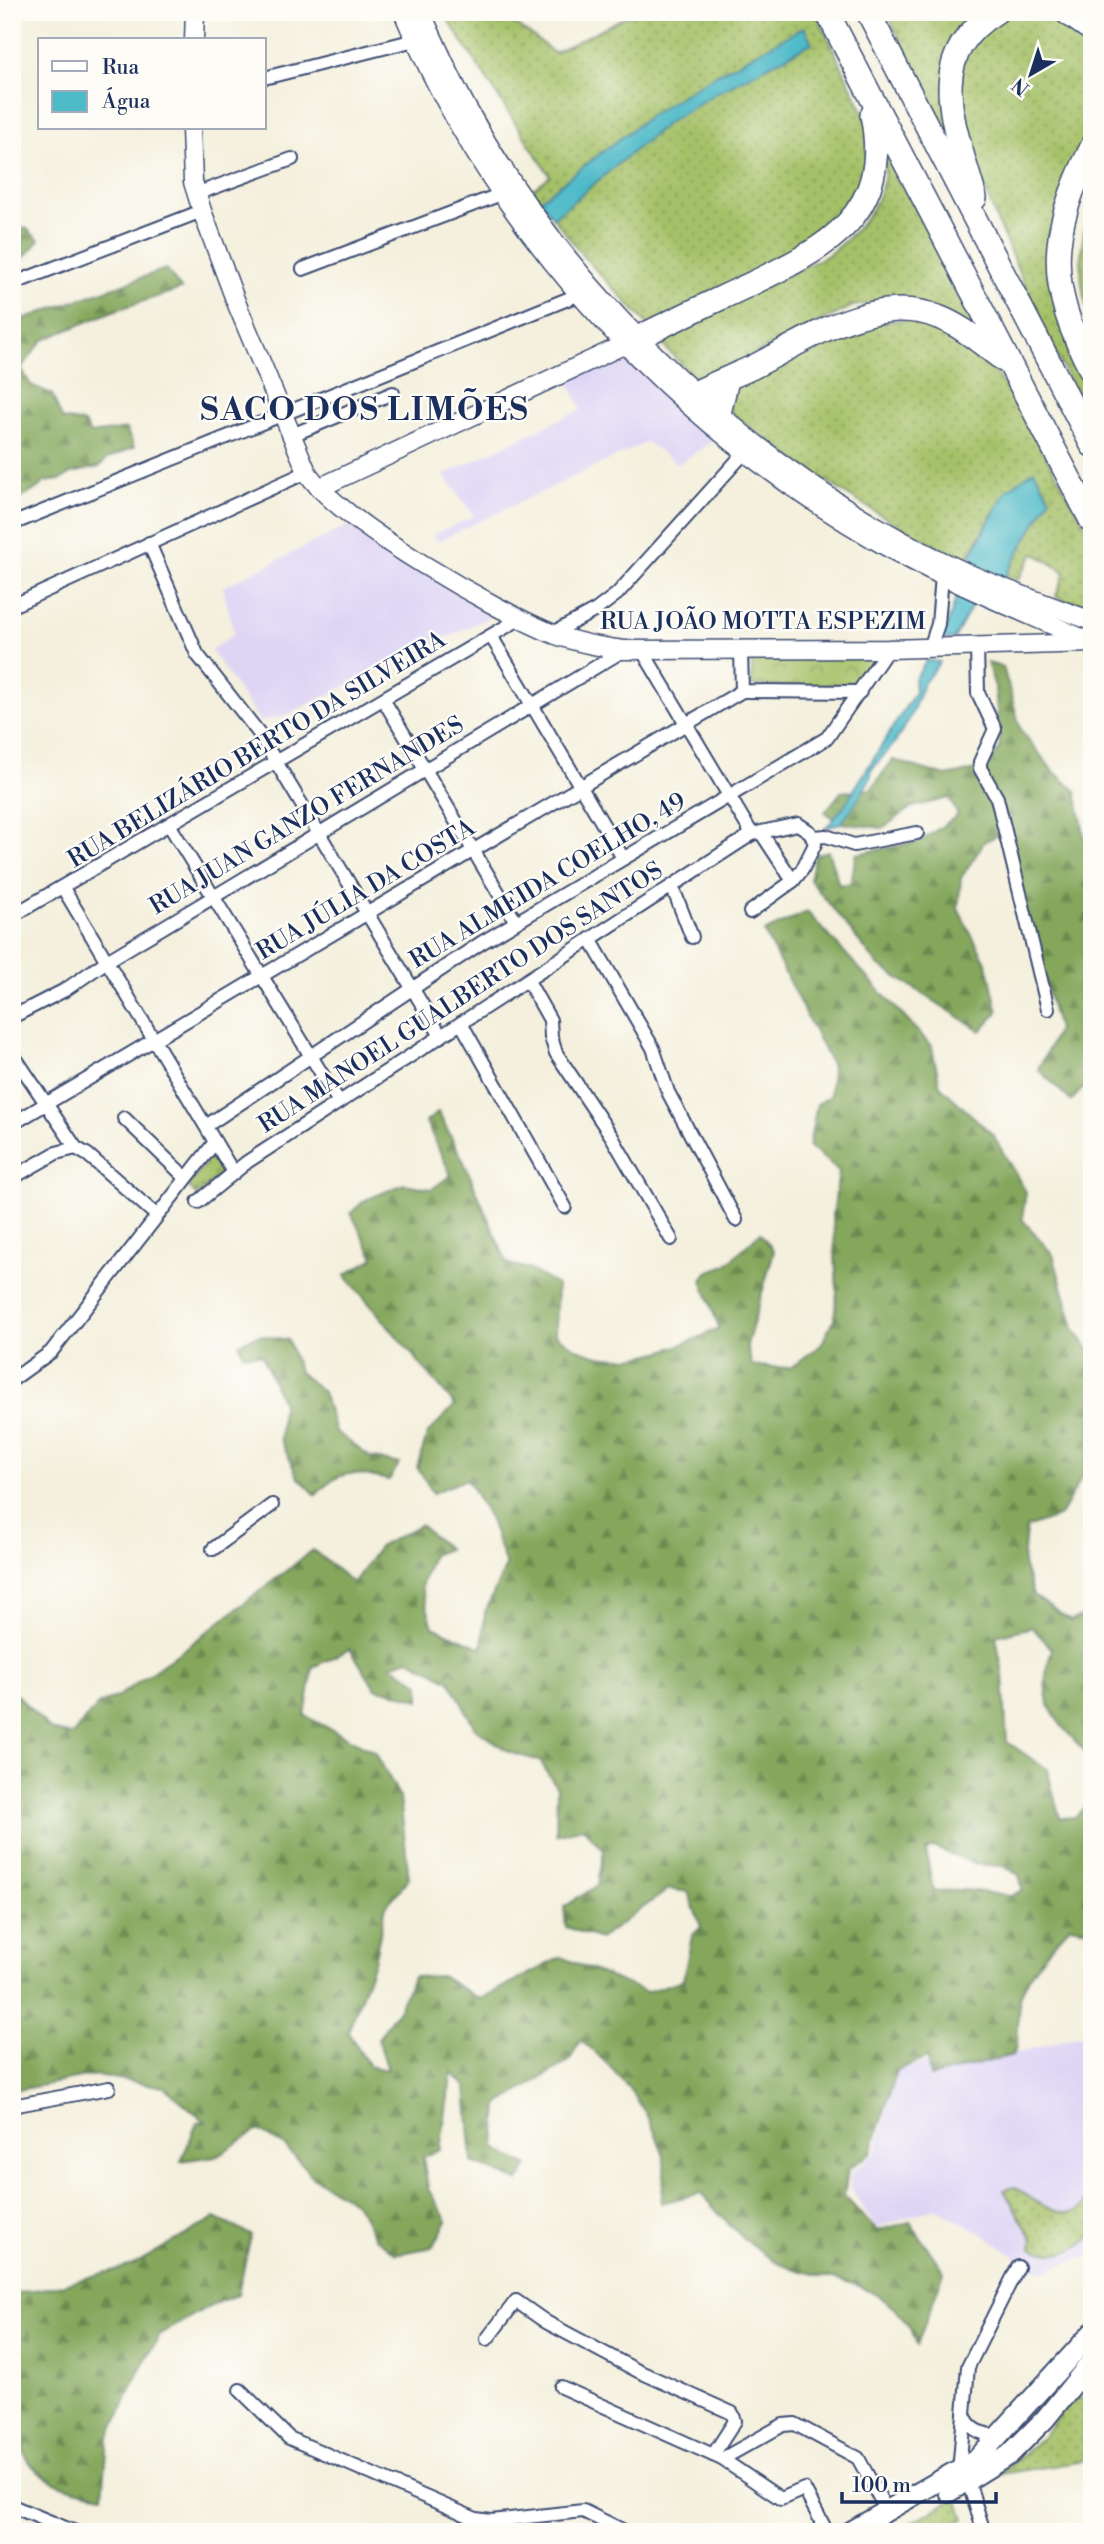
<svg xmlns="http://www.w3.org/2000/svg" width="1104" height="2544" viewBox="0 0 1104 2544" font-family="'Libre Bodoni',serif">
	<defs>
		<pattern id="grass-dots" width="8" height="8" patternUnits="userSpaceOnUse" patternTransform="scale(1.75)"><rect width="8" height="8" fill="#a5c167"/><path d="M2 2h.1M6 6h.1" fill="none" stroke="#869d58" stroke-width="1.8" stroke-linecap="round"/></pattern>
		<pattern id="forest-firs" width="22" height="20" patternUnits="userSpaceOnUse" patternTransform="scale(1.75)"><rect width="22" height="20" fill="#84a75c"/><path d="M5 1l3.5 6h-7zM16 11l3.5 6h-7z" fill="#6b884f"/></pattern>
		<pattern id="wetland-marsh" width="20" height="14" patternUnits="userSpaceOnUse" patternTransform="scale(1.75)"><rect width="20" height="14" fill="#a5c167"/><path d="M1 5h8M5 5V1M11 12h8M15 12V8" fill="none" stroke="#869d58"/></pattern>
		<pattern id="park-crowns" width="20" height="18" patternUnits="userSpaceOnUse" patternTransform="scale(1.75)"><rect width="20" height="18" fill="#a5c167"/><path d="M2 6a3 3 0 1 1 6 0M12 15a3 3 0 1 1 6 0" fill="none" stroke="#869d58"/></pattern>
	</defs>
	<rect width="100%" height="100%" fill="#fdfcf7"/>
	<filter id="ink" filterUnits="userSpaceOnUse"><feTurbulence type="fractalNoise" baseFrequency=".0143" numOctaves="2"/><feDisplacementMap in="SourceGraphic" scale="14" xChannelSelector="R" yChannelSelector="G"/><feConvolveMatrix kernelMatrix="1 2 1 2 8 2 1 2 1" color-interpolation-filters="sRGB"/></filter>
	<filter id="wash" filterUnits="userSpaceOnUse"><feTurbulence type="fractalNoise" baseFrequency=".00686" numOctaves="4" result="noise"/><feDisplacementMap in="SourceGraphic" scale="28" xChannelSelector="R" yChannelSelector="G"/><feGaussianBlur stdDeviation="1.57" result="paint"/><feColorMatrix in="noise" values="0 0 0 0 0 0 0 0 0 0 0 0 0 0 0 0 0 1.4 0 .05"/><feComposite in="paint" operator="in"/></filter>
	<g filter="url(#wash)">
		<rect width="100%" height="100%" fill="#f4f0dd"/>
		<g fill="#ded5f5">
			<path d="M621,353l95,86 -38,25 -31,-22 -211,100 -4,-7 42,-19 -30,-41 137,-66 -14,-32z"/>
			<path d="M349,525l145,90 -210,101 -24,6 -49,-72 23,-16 -11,-47z"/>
			<path d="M1092,2032v220l-4,3 -43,16 -15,-3 -44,-32 -51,-28 -59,20 -26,-41 1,-14 25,-21 21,-82 29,-7 3,15z"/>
		</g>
		<g fill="url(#grass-dots)" stroke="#607862" stroke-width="2">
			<path d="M443,12c56,0 68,6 111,41l81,-41h181l52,110 -3,60 -26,44 -189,101 -66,-70 -52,-67 18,-14z"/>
			<path d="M886,12h95l-9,6 -23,116z"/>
			<path d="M1012,12c43,0 46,1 80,28v97l-24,47 3,163 21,40v37l-42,-81 -51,-117 -41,-108 -4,-20 14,-55 22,-21z"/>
			<path d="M883,145l103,192 -98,-36 -35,5 -155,76 -42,-44 169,-81c25,-18 54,-47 59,-79 2,-10 0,-22 -1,-33z"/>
			<path d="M925,318l56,32 43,66 68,122v74l-36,-16 9,-24 -31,-19 -16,27 -13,-5 44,-76 -43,-8 -40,69c-86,-40 -162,-91 -237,-149l5,-31 117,-55z"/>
			<path d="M1092,2181v55c-18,17 -37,22 -60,12l1,-8 -29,-50 11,-3c24,18 72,51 74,-5z"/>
			<path d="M1073,2398l19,1v61l-92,14 41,-36z"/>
			<path d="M957,2497l7,22 -27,13h-42z"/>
		</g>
		<g fill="url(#forest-firs)" stroke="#506b5d" stroke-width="2" fill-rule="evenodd">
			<path d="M26,228l13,12 -16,19 -11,4v-33z"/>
			<path d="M166,269l15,20 -68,22 -70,29 -22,29 10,16 21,9 10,25 22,4 6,11 36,-5 8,18 -27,12 -8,8 -27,6 -12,7 -16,2c-10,12 -21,12 -32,22v-181z"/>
			<path d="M987,663l16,4 18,63 32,41 23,20 16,88v199l-21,23 -33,-32 20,-39 -53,-198 -20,9 -24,37 -3,31 29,55 11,48 -17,19 -103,-66 -68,-85 5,-25 13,-4 11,34 12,-2 5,-29 65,-13 37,-26 -9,-17 -37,9 -29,21 -42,-5 -16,-11 16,-20 30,-3 22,-29 53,16 35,-7 19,-20 -5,-62z"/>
			<path d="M807,912l125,135 8,39 53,49 33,57 -4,27 31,36 22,76 17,22v83l-9,39 -23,41 -34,12 -3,36 10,31 38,26 21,-9v147c-35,-38 -59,-54 -40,-110l-20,-22 -36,9 7,38 4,68 40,27 13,49 15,-1 17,-18v131l-22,-4c-17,20 -41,43 -49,69 -7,19 2,38 -8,60l-83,22 -3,-19 -30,12 -26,83 -23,16 -4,27 33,35 33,-9 34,50 -27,73c-14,-43 -52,-61 -94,-69 -15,-4 -33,-6 -47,-14 -30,-18 -53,-42 -75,-69l-40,10c1,-14 6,-36 2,-49 -14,-47 -46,-85 -83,-114l-10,20 -72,45 -3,43 33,18 -9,15 -47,-19 -6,-75 -14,-15 -12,78 -17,7 5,32 19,32 -14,26 -37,7 -21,-16 -18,-34 -44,-27 -28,-31 -27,-16 -42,26 -35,5 16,-38 9,-1 -42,-35 -68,-12 -84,16v-401l39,40 21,5 26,-30 22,-10 70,-50 123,-95 40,33 27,-37 40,-21 28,24 -16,6 -11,32 12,40 49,21 3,-36 21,-46 -16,-46 -23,-41 -34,14 -16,-26 11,-34 27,-28 -110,-130 29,-17 -23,-45 14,-13 39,-16 28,5 19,-14 -25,-53 12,-10 26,50 43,101 22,6 28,16 -2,49c50,43 112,20 164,-6l-17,-48 5,-8 19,-7 34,-32 14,18 -27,94 5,21 38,2 31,-23 13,-26 3,-27 -4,-77 6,-44 -30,-25 8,-42 13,-8 2,-30 -68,-134zM350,1649l25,39 45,12v-16l-29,-19 18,-6 41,22 25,47 34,24 31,9 17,27 -1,47 27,-7 21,22 -6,35 -34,22 2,20 34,12 69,-50 19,3 13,35 -9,9 -9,44 -37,12 -85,-35 -81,42 -39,-23 -28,1 -14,31 -21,31 10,31 -19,-4 -21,-34 26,-70 12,-56 23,-27 -9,-82 -25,-45 -70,-36 8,-49zM933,1847l42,17 28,2 16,9 4,15 -12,6 -44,-6 -34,1 -7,-41z"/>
			<path d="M260,1335l28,5 11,32 24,20 12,39 35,26 29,7 -10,16c-36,-7 -46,-14 -73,15l-18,-18 -18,-38 2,-36 -20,-48 -19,-1 -4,-11z"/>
			<path d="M215,2218l36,17 -13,59 -29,12 -49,29 -21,36 -31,69 -5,55c-28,-5 -65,-12 -78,-41 -5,-14 -3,-35 -3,-49l-10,-5v-106l45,-8 76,-21z"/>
		</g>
		<path fill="url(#wetland-marsh)" stroke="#607862" stroke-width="2" d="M1092,203v118c-16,-35 -13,-82 0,-118z"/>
		<g fill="url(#park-crowns)" stroke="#607862" stroke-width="2">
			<path d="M870,656l3,6 -17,25 -104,-1v-29l29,4 22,-4z"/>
			<path d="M214,1153l10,17 -27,26 -9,-10z"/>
		</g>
		<g fill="#4dbac8" stroke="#347493" stroke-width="2">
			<path d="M804,27l8,16 -98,51 -48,30 -113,94 -13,-18 112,-86 53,-33z"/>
			<path d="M1034,470l16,28 -46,80 -31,-14 2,-4 -5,-3 36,-66z"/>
			<path d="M957,596l17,6 -20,37h-12z"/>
			<path d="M927,660l13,2 -17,22 -13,34 -16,26 -22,25 -2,10 -15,25 -14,19 -16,6 19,-23 71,-114 -1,-12z"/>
		</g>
	</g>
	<g filter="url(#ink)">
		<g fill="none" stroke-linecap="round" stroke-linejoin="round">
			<defs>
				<g id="street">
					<path d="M264,78l151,-38"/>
					<path d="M196,194l96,-35"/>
					<path d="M303,269l201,-76"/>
					<path d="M12,284l190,-73"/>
					<path d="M292,435l101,-42"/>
					<path d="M12,524l568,-230"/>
					<path d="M149,543l48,111 61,78 183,304"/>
					<path d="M12,606l295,-134"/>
					<path d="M553,633l43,-23 21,-16 128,-142"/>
					<path d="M491,636l132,222"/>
					<path d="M977,646l1,47 17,36 -15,33v6l17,30 51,211"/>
					<path d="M930,648l8,-24 4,-48"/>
					<path d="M642,650l110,184"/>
					<path d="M741,650l1,41 118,1"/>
					<path d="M383,699l133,223"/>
					<path d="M170,826l169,276"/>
					<path d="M752,834l46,-10 12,8 5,12 -13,26 -9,11"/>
					<path d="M814,837l12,-1 28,9 63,-12"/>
					<path d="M672,886l20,51"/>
					<path d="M63,888l170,284"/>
					<path d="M750,912l43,-31 -31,-47"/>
					<path d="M12,916l509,-298"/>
					<path d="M590,939l63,109 15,44 68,128"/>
					<path d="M528,981l22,39 1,17 5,16 56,84 59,102"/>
					<path d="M12,1017l53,-27 42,-29 517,-311"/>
					<path d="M461,1023l104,184"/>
					<path d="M12,1053l64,95"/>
					<path d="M124,1118l62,60"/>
					<path d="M12,1124l730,-433"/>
					<path d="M206,1126l275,-183 346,-205 61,-89"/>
					<path d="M12,1178l44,-25 20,-5 12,7 68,60"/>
					<path d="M198,1202l49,-40 505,-328"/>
					<path d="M12,1380l39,-28 164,-210"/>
					<path d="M213,1549l59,-44"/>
					<path d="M12,2106l97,-18"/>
					<path d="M487,2339l29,-38 30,21 92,49 94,42 3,8 -22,34"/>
					<path d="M561,2387l161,72 59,40 23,-10 23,43"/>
					<path d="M240,2390l49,48 187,81 15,2 92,-10 43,21"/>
					<path d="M964,2414c5,16 19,21 34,22"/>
					<path d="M722,2459l61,-34 12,-1 63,34 29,53"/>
					<path d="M959,2472l9,-105 50,-100"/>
					<path d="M968,2481l16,51"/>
					<path d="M12,2506l63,26"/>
				</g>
				<g id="secondary">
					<path d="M403,12c95,228 279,421 493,540 62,34 128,60 192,89"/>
					<path d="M421,12c15,32 29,65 46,96 108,196 292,370 496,463 42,19 86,34 129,50"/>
					<path d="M194,40l1,-28"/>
					<path d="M191,128l2,54 9,29 34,91 71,170c30,49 193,141 249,163 22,8 44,12 68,15l264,-1 204,-6"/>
					<path d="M319,488l317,-149"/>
				</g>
				<g id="primary">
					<path d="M949,2492l60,-37 36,-36 47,-58"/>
					<path d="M850,2532l127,-73 115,-126"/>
				</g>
				<g id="highway">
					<path d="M827,12l265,510"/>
					<path d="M868,12l224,433"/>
					<path d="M1066,12l26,18"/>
					<path d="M1092,147c-44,87 -46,138 0,225"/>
					<path d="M975,198c-18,-68 -55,-139 21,-186"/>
					<path d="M638,338c37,-19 75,-36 113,-54 77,-37 141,-70 121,-169"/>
					<path d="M695,393c19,-10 39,-17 58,-26 53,-27 123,-75 185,-50 25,9 46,29 67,44"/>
					<path d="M719,413l8,-33"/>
				</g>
			</defs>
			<use href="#street" stroke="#3c4c71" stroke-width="16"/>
			<use href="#secondary" stroke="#3c4c71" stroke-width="21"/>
			<use href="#primary" stroke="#3c4c71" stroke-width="23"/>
			<use href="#highway" stroke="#3c4c71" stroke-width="26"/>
			<use href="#street" stroke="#fff" stroke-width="12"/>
			<use href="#secondary" stroke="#fff" stroke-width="18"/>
			<use href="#primary" stroke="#fff" stroke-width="19"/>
			<use href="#highway" stroke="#fff" stroke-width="23"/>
		</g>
	</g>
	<g text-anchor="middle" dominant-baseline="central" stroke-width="5" stroke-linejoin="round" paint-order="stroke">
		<g font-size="24" fill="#1b2f5e" stroke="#fdfcf7">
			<text x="763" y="622">RUA JOÃO MOTTA ESPEZIM</text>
			<text transform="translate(257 750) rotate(-31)">RUA BELIZÁRIO BERTO DA SILVEIRA</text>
			<text transform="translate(307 816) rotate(-31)">RUA JUAN GANZO FERNANDES</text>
			<text transform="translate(548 881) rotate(-31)">RUA ALMEIDA COELHO, 49</text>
			<text transform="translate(366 890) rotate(-31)">RUA JÚLIA DA COSTA</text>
			<text transform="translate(461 998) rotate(-33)">RUA MANOEL GUALBERTO DOS SANTOS</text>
		</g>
		<g font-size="32" font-weight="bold" letter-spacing="2" fill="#1b2f5e" stroke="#fdfcf7">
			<text x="365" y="410">SACO DOS LIMÕES</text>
		</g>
	</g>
	<rect width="1104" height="2544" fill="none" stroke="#fdfcf7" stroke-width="42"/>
	<rect x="38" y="38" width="228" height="91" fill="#fdfcf7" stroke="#a3aaba" stroke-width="2"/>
	<rect x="52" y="61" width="35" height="10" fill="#ffffff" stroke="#a3aaba" stroke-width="2"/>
	<text x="102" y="74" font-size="21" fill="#1b2f5e">Rua</text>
	<rect x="52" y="91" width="35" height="21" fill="#4dbac8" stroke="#a3aaba" stroke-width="2"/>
	<text x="102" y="108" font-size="21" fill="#1b2f5e">Água</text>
	<g transform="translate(1031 74) rotate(219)" stroke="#fdfcf7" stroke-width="5" paint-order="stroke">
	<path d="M0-5L12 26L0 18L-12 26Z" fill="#1b2f5e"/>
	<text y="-10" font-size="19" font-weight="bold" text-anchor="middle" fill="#1b2f5e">N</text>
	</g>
	<path d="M842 2492v10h154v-10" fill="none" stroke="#1b2f5e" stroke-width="3.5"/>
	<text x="852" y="2492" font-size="21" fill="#1b2f5e" stroke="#fdfcf7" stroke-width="5" paint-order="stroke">100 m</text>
</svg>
